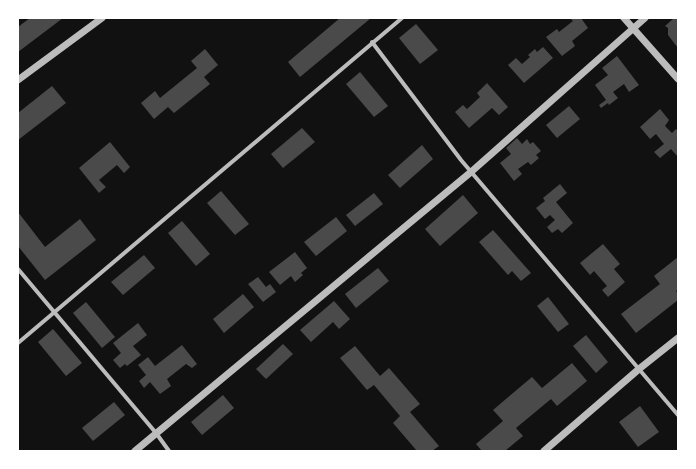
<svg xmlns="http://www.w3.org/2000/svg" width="696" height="469" viewBox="0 0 696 469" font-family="Lato,sans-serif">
	<rect width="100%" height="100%" fill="#111"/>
	<g fill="#4a4a4a">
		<path d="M30,18h33l-45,34v-25z"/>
		<path d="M340,18h31l-71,59 -12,-15z"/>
		<path d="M570,18h11l7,10 -16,13 3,5 -13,10 -16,-19 11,-8 2,3 14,-11z"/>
		<path d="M674,18h4v30l-10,-13v-7l-3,-2z"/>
		<path d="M416,24l22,26 -18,14 -21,-26z"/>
		<path d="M543,47l10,11 -29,25 -16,-18 8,-7 6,6 8,-7 -2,-2 7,-6 2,3z"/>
		<path d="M205,49l13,16 -14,12 6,7 -36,29 -6,-6 -14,12 -13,-16 14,-12 5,7 37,-30 -6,-7z"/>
		<path d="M617,56l22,29 -10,7 -5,-8 -11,8 5,6 -9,7 -1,-2 -7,5 -2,-3 7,-5 -11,-15 13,-10 -6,-7z"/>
		<path d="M360,72l28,34 -14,11 -28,-33z"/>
		<path d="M487,83l21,24 -9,8 -7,-7 -23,20 -14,-16 8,-7 4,4 13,-12 -3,-4z"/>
		<path d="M52,86l14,17 -48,37v-27z"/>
		<path d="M569,106l11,13 -23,19 -11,-13z"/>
		<path d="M660,109l9,11 -4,6 7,7 4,-4 2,2v26l-7,-8 -11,9 -6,-6 10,-8 -8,-10 -6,5 -10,-12z"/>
		<path d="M302,128l13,14 -32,26 -12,-14z"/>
		<path d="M517,138l5,6 5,-5 3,5 3,-2 8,9 -5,4 3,3 -8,7 -3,-3 -10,7 4,5 -8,7 -14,-18 11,-9 -5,-6z"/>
		<path d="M110,142l20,25 -6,6 -7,-8 -18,15 7,7 -7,6 -20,-25z"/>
		<path d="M422,145l11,14 -33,29 -12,-13z"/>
		<path d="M560,184l7,9 -11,9 17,21 -11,10 -4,-4 -6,4 -5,-6 8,-7 -5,-5 -5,4 -9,-11 9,-7 -2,-3z"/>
		<path d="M221,191l28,33 -14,11 -28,-32z"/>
		<path d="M374,193l9,11 -28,22 -9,-11z"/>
		<path d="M463,195l15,18 -38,33 -15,-17z"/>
		<path d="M18,212l27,35 35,-28 16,21 -51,40 -27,-34z"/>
		<path d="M336,217l11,14 -31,25 -12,-14z"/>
		<path d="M182,221l28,33 -14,12 -28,-33z"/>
		<path d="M493,230l38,43 -10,8 -9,-10 -4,4 -29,-33z"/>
		<path d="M603,244l17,20 -6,5 11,13 -17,15 -6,-7 5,-4 -13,-15 -4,4 -10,-12z"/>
		<path d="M295,252l12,16 -6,5 2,2 -8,7 -4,-6 -11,9 -11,-13z"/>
		<path d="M144,255l11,13 -32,27 -12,-13z"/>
		<path d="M678,257v32l-2,2 2,2v7l-42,33 -15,-19 39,-30 -6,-8z"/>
		<path d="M378,268l11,13 -33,27 -11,-14z"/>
		<path d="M258,277l8,10 4,-3 6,8 -13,10 -15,-18z"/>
		<path d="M243,294l11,13 -30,26 -11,-14z"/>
		<path d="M548,297l21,27 -11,8 -21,-26z"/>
		<path d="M334,301l16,18 -11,10 -6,-7 -22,20 -11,-12z"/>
		<path d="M86,302l29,35 -13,11 -29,-35z"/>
		<path d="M138,323l9,12 -14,11 8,9 -14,11 -2,-2 -5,4 -7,-8 8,-7 -8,-10z"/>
		<path d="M53,329l29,34 -16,13 -28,-34z"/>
		<path d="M586,335l22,27 -12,11 -23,-27z"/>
		<path d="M283,344l10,10 -27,25 -10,-10z"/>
		<path d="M182,345l15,19 -5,4 -6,-4 -19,15 4,7 -11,8 -10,-12 -6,6 -5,-7 7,-6 -8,-10 10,-8 7,9z"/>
		<path d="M355,346l25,30 9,-8 31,36 -10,8 29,34 -7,5h-15l-24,-28 7,-7 -26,-31 -7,5 -27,-32z"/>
		<path d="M572,363l15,18 -30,25 -6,-7 -35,29 7,8 -18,15h-23l-6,-7 27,-23 -10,-11 39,-33 10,11z"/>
		<path d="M223,395l11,13 -32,27 -11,-13z"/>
		<path d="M114,402l11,13 -32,26 -11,-13z"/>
		<path d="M640,406l19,26 -21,15 -19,-25z"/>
	</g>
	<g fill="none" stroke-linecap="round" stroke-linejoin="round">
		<g stroke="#bcbcbc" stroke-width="4">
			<path d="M372,42l89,118 217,255"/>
			<path d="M18,269l138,164 13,18"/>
			<path d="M18,343l384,-325"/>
		</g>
		<g stroke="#bcbcbc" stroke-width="7">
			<path d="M624,18l54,61"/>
			<path d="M18,80l84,-62"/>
			<path d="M135,451l336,-279 174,-154"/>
			<path d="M544,451l95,-82 39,-31"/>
		</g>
	</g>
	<rect width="696" height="469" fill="none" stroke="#ffffff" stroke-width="38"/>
</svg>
